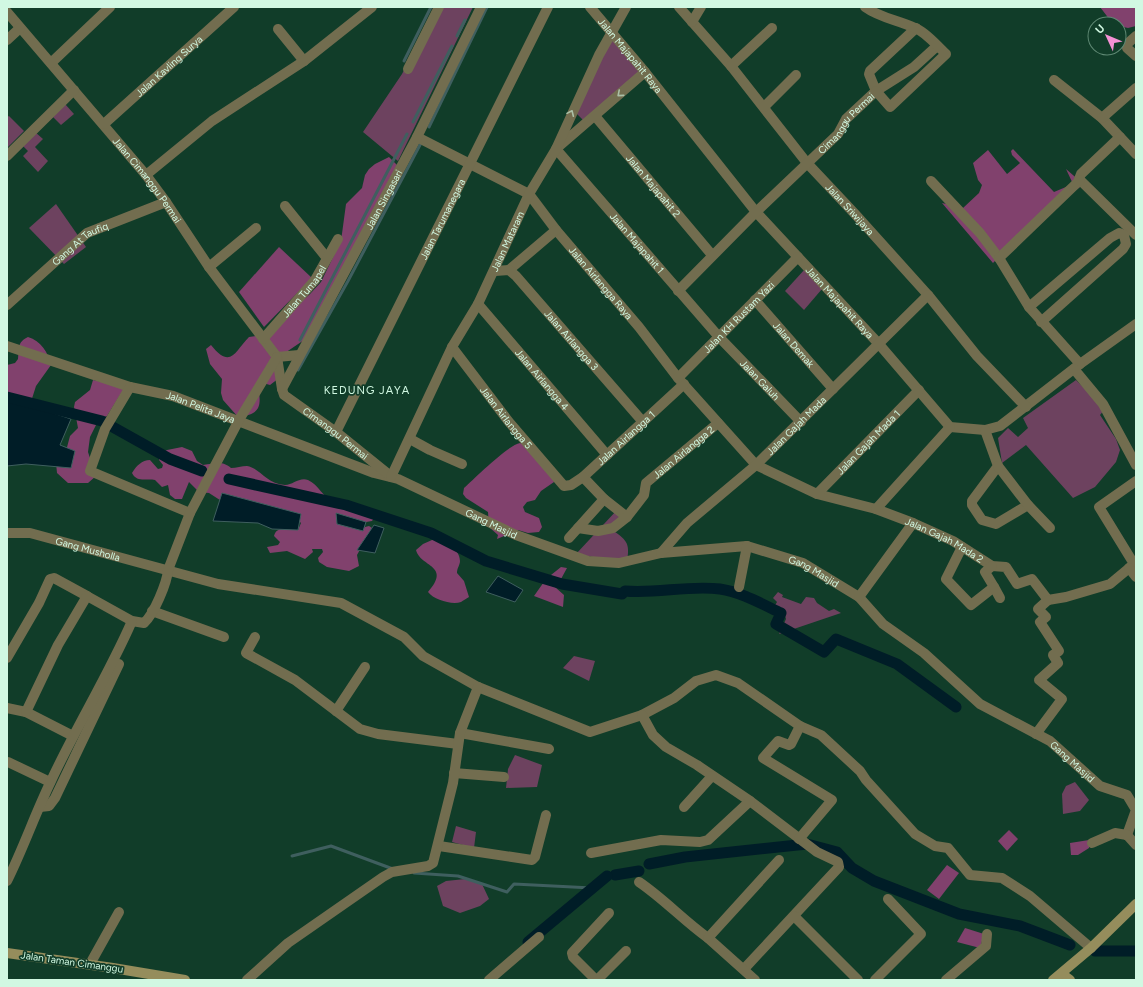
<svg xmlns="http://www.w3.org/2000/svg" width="1143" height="987" viewBox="0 0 1143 987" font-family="Figtree,sans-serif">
	<rect width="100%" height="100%" fill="#113d29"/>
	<g fill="#6d425f">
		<path d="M436,7h37l-75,154 -35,-29 39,-58z"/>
		<path d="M612,39l27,33 -55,49 -9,-9z"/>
		<path d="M65,104l9,10 -13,11 -9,-9z"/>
		<path d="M9,116l15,15 -17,17v-31z"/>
		<path d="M35,132l8,7 -8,8 13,14 -10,11 -15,-16 5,-5 -6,-6z"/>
		<path d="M56,204l30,43 -22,17 -35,-36z"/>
		<path d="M805,269l17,20 -18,21 -19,-19z"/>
		<path d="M1076,380l29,29 -5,6 16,24 4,11 -4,12 -21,25 -22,11 -47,-53 -24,18 -4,-25 10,-10 10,9 10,-9 -5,-10z"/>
		<path d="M617,510l11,10 -13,12c15,10 14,15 12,31l-51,-9z"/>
		<path d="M778,592l5,3 -1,2 19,7 5,-7 8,1 3,5 12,8 5,-2 7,4 -62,21 7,-15 -2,-7 -10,-5 3,-5 -4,-4z"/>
		<path d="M574,656l21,5 -6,20 -26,-13z"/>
		<path d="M515,755l27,10 -5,22 -31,1 2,-19z"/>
		<path d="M1075,782l14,18 -9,11 -17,3 -1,-20 4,-8z"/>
		<path d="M456,826l20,6 -2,16 -22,-6z"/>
		<path d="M465,879l17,5 7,15 -9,7 -20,7 -17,-7 -6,-20 9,-5z"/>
	</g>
	<g fill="#81416d">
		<path d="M1100,7h36v19l-8,2 -9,-2v-2h-6z"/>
		<path d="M1013,149l41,43 19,-8 -7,-15 15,13 -1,5 -57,45 -30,31 -51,-60 21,5 16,-15 3,-8 -4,-5 -5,-17 15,-13 19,24 13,-11 -8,-8 -1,-4z"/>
		<path d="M389,157l8,8 -93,175 -22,15 1,20 -13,10 -7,-2 -5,4c4,19 2,28 -20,30l-15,-17 -2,-7 1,-14 -12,-15 -4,-15 5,-4c20,25 24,6 38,-8l7,-1 4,2 50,-44 11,-12 20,-41 5,-37 16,-16 3,-13 4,-6 6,-5z"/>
		<path d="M279,247l33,31 -48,49 -25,-35z"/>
		<path d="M28,337c13,4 20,15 23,28l-15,21 -7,22 -22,-6v-37l8,-2 3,-4c1,-10 -1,-17 10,-22z"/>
		<path d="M93,380l32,7 -18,29 -8,3 -9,18 -2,15 8,24 -8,7h-20l-11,-10 -1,-10 10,-12 4,-15 8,-8 -4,-21 1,-5 15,-12z"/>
		<path d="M520,443l4,2 29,33 1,4 -13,9 -6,9 -8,2 -4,5 2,5 14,6 3,9 -3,5 -11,1 -10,-3 -21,9 1,-4 -9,-8 -1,-15 -22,-14 -3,-4 1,-6c11,-10 44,-43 56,-45z"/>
		<path d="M182,447l10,4 5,10 6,4c12,-1 18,-5 28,3 5,0 11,-2 16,-2 13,2 19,18 38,19 8,0 14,-8 23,-5 11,5 14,17 26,21 4,1 8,-1 12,0l10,8 14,3 4,6 -2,3 -6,1 -5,6 8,-2 3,2 -15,27 2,11 -10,5 -22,-4 -8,-5 -1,-4 5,-6 -1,-3h-10l1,3 -8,7 -18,-8 -17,2 -3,-6 11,-2 2,-3 -6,-6c3,-11 15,-6 24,-6l3,-7 -2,-2 -76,-19 -14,-9 -10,-1 -10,-10 -7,17h-7l-5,-4 -2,-10 -6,2 -7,-7c-9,-2 -18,3 -23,-7 4,-7 10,-13 18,-13l8,9 4,-1 1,-3 -4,-5 1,-7 7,-3z"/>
		<path d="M432,540c11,0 28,8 28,21 0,4 -3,7 -3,12l7,8 5,16c-2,1 -5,3 -8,5 -9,3 -27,-2 -33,-10 24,-27 -8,-25 -12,-42l7,-6z"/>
		<path d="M561,567l6,1 -6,11 12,2 -2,10 -9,-7 -15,-4 17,15 -1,12 -29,-11 12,-17z"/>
		<path d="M1009,830l9,9 -11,12 -9,-10z"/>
		<path d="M1089,840v8l-11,7h-7l-1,-12z"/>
		<path d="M947,865l12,8 -20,26 -12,-9z"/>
		<path d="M965,928l19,6 -4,14 -23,-6z"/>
	</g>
	<g fill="#001d27" stroke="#3f5f5f">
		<path d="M7,401l17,2 47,16 -11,26 15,6 -4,17 -45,-4 -19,2z"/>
		<path d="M222,493l79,21 -3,16 -26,-1 -14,-6 -45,-2z"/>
		<path d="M336,513l30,9 -3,9 -26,-7z"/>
		<path d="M374,525l10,3 -9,25 -18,-3z"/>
		<path d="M498,576l25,14 -8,12 -29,-10z"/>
	</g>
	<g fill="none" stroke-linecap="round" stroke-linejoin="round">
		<g stroke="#3f5f5f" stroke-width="3">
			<path d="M457,36l8,-16"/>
			<path d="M404,61l27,-54"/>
			<path d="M413,122l39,-76"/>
			<path d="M429,127l58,-120"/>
			<path d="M300,340l107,-206"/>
			<path d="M298,370l50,-89 73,-138"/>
			<path d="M292,856l39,-10 62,23"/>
			<path d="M414,873l44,3 49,16 7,-8 78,4"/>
		</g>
		<g stroke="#001d27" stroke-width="11">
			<path d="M7,397l95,24 68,38 32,12"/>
			<path d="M229,479l117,26 85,28 55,28 76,23 60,10 3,-3c31,3 63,-6 95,-2 21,3 42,15 61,24l-5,11 48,28 12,-13 61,25 59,43"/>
			<path d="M649,864l36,-7 122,-13 30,8 15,16 22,13 85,33 61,12 50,19"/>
			<path d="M615,875l24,-4"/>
			<path d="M528,942l79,-66"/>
			<path d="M1095,951h41"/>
		</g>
		<g stroke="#726d4f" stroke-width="10">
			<path id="s1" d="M590,7l55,65 111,140 122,131 72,84 35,3 15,-4 80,-62 56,-40"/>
			<path id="s2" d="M679,7l52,59 76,97 48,51 73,81 49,61 49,51"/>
			<path id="s3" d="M7,12l139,163 20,27 43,65 68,90 22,-2"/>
			<path d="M692,22l9,-15"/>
			<path d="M916,28l-46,43 -1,3 7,17 38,-24 23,-21"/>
			<path d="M278,29l26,32"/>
			<path d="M1136,36l-9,8v4l9,8"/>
			<path d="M7,40l13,-12"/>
			<path d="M51,63l59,-56"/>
			<path d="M731,66l41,-38"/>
			<path d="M408,69l31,-62"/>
			<path d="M1054,80l48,38 34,36"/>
			<path d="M764,107l32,-32"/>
			<path id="s4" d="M595,116l117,139"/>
			<path d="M1102,118l34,-30"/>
			<path id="s5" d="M104,124l130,-117"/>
			<path id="s6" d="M417,137l112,57 27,36 83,97 39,51 78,87 61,29 59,15 37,14 40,18 39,25 14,1 11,17 15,-5 16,21 18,-3 44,-13 24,-20 -35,-57 37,-26"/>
			<path d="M1120,137l-39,37 -2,5 57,56"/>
			<path d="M557,148l88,-76"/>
			<path id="s7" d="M556,149l163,188 82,85"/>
			<path d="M7,156l67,-66"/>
			<path d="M146,175l66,-54 92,-60 68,-54"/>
			<path d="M931,181l49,52 19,25 30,49 51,57"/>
			<path d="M285,206l41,51"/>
			<path d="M999,258l81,-78"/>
			<path d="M209,267l47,-39"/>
			<path d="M509,270l47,-40"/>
			<path id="s8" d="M495,271l14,-1 7,6 127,146"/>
			<path id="s9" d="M678,291l78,-79 82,-78 8,-15 30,-28 14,16 56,-53c-9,-8 -20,-22 -31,-26 -17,-8 -35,-10 -50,-21"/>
			<path id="s10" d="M755,300l78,89"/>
			<path id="s11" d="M478,304l129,151"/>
			<path id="s12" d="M7,305l80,-72 79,-31"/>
			<path d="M1029,307l81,-69 9,-5 5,2 2,9 -3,5 -82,73"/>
			<path id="s13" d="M263,339l52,-59 23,-41"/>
			<path id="s14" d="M7,346l123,41 43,9 201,77 24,6 118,56 72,26 31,2 42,-10 86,-7 56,17 56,34 24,27 41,29 56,51 70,37 50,45 27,9 9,15 -9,25"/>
			<path id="s15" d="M452,347l57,75 55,64 7,-1 12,-8 101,-93"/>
			<path id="s16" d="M277,357l5,32 2,6 52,37 52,42"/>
			<path d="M1074,369l29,35 33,61"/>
			<path id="s17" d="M678,378l120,-121"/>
			<path d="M130,387l-25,42 -15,42 100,42"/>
			<path id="s18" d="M282,389l135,-252 64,-130"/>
			<path d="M985,430l13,36 -26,35v4l10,15 14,4 32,-19"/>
			<path id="s19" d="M336,432l212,-425"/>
			<path d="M410,439l20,11 32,14"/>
			<path d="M998,466l30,39 22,23"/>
			<path id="s20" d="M391,477l61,-130 26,-43 51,-110 27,-45 43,-94 27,-48"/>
			<path d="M583,477l21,22 23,18"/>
			<path id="s21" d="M817,494l102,-104"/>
			<path d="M876,509l74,-82"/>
			<path id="s22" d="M578,528l20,3 15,-3 14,-11 17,-22 2,-12 72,-60"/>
			<path id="s23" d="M7,533h23l188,51 123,19 63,34 19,19 55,31 112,45 52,-17 32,-17 22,-17 20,-6 22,8 62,43 21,9 39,36 6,9 49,54 20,12 13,2 22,27 32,3 28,18 61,52"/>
			<path d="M569,538l35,-39"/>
			<path d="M962,547l-16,32 25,26 23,-18 -9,-15 7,-6"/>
			<path id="s24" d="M661,553l26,-30 69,-58 172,-170"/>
			<path d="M1129,568l7,9"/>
			<path d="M739,587l8,-41"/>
			<path d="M994,587l6,11"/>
			<path d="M859,597l54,-74"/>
			<path d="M152,611l72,26"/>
			<path d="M255,637l-9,16 49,27 65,49 18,5 80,10"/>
			<path d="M7,658l32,-55 11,-24 4,-1 33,18"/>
			<path d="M7,708l19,4 47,24"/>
			<path d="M336,711l29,-44"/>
			<path d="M26,712l32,-67 29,-49 45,25 12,2c10,-9 23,-40 24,-53l22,-57 49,-93 38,-63"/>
			<path d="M642,715l11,20 13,12 31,18 53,36 67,51 21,10 1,5 -95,102"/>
			<path d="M460,733l89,16"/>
			<path d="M1036,734l26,-35 -23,-19 19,-17 -5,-8 6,-4 -19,-29 6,-5 -8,-8 10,-9"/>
			<path d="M8,762l42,20"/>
			<path d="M454,773l50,4"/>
			<path d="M40,807l9,-1 6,-8 64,-134"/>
			<path d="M684,807l28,-31"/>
			<path d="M1127,835l9,10"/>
			<path d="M799,839l33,-39 -69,-42 15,-17 11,4 2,-1 9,-18"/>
			<path d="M1092,843l23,-10 12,2"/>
			<path d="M439,846l93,14 3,-3 11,-42"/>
			<path d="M591,853l70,-13 39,2 8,-2 42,-39"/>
			<path d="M7,881c16,-32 28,-67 44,-100 25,-54 57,-105 81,-160"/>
			<path d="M639,882c25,17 44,38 69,56"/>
			<path d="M794,916l64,64"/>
			<path d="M90,964l29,-52"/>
			<path d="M247,980l41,-37 95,-66 9,-5 36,-6 5,-3 20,-80 7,-50 18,-46"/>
			<path d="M489,980l50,-43"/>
			<path d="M596,980l-23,-23 -1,-4 37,-40"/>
			<path d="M597,980l29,-29"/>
			<path d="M755,980l-47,-42 71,-78"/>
			<path d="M875,980l46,-46 -33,-35"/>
			<path d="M946,980l40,-34 1,-12"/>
		</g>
		<g stroke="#958d5c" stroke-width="10">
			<path d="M7,953l106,15 72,12"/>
			<path d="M1062,974l8,6"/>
			<path d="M1053,980l38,-32 45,-44"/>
		</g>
	</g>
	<defs><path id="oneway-chevron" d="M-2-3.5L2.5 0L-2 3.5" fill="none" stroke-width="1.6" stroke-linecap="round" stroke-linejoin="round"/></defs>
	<g stroke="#abc0a7">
		<use href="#oneway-chevron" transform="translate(620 94) rotate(139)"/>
		<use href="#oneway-chevron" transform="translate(571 113) rotate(-66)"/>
	</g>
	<g text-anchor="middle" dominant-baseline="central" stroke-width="3.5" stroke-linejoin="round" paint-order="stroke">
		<g font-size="10" fill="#d1f8e2" stroke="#113d29">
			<text stroke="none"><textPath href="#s1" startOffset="63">Jalan Majapahit Raya</textPath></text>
			<text stroke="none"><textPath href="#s5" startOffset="87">Jalan Kavling Surya</textPath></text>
			<text stroke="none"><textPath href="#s9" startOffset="238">Cimanggu Permai</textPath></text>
			<text stroke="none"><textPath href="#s3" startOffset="219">Jalan Cimanggu Permai</textPath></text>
			<text stroke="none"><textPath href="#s4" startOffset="91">Jalan Majapahit 2</textPath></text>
			<text stroke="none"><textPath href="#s18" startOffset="215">Jalan Singasari</textPath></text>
			<text stroke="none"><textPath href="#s2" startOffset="265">Jalan Sriwijaya</textPath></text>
			<text stroke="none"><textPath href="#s19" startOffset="238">Jalan Tarumanegara</textPath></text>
			<text stroke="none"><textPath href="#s20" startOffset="263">Jalan Mataram</textPath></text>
			<text stroke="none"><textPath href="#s7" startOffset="124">Jalan Majapahit 1</textPath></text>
			<text stroke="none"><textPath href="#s12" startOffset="96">Gang At Taufiq</textPath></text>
			<text stroke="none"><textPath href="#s6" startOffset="240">Jalan Airlangga Raya</textPath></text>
			<text stroke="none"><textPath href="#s13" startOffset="63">Jalan Tumapel</textPath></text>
			<text stroke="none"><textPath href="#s1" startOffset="387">Jalan Majapahit Raya</textPath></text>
			<text stroke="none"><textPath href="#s17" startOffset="86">Jalan KH Rustam Yazi</textPath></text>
			<text stroke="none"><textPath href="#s8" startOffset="108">Jalan Airlangga 3</textPath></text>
			<text stroke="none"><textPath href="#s10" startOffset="59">Jalan Demak</textPath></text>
			<text stroke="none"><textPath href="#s11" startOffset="99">Jalan Airlangga 4</textPath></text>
			<text stroke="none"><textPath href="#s7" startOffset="308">Jalan Galuh</textPath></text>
			<text stroke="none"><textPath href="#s14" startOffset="203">Jalan Pelita Jaya</textPath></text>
			<text stroke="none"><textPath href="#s15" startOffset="89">Jalan Airlangga 5</textPath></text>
			<text stroke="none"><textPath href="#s24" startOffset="186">Jalan Gajah Mada</textPath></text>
			<text stroke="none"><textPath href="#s16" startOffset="103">Cimanggu Permai</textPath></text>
			<text stroke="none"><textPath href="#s15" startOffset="258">Jalan Airlangga 1</textPath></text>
			<text stroke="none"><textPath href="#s21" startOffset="73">Jalan Gajah Mada 1</textPath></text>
			<text stroke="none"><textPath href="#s22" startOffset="142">Jalan Airlangga 2</textPath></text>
			<text stroke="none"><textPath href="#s14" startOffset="517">Gang Masjid</textPath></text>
			<text stroke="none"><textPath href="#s6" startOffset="683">Jalan Gajah Mada 2</textPath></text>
			<text stroke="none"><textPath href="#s23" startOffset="83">Gang Musholla</textPath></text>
			<text stroke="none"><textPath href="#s14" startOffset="853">Gang Masjid</textPath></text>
			<text stroke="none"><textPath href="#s14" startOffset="1177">Gang Masjid</textPath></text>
			<text transform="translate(72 962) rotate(8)">Jalan Taman Cimanggu</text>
		</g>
		<g font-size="11" letter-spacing="1" fill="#d1f8e2" stroke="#113d29">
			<text x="367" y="390">KEDUNG JAYA</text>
		</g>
	</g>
	<rect width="1143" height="987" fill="none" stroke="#d1f8e2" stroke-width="16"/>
	<g transform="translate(1107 36) rotate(314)"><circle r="19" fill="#113d29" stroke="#5e8873"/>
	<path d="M0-3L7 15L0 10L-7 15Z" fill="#f491d4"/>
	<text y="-6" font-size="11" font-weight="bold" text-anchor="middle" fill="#d1f8e2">U</text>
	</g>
</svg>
